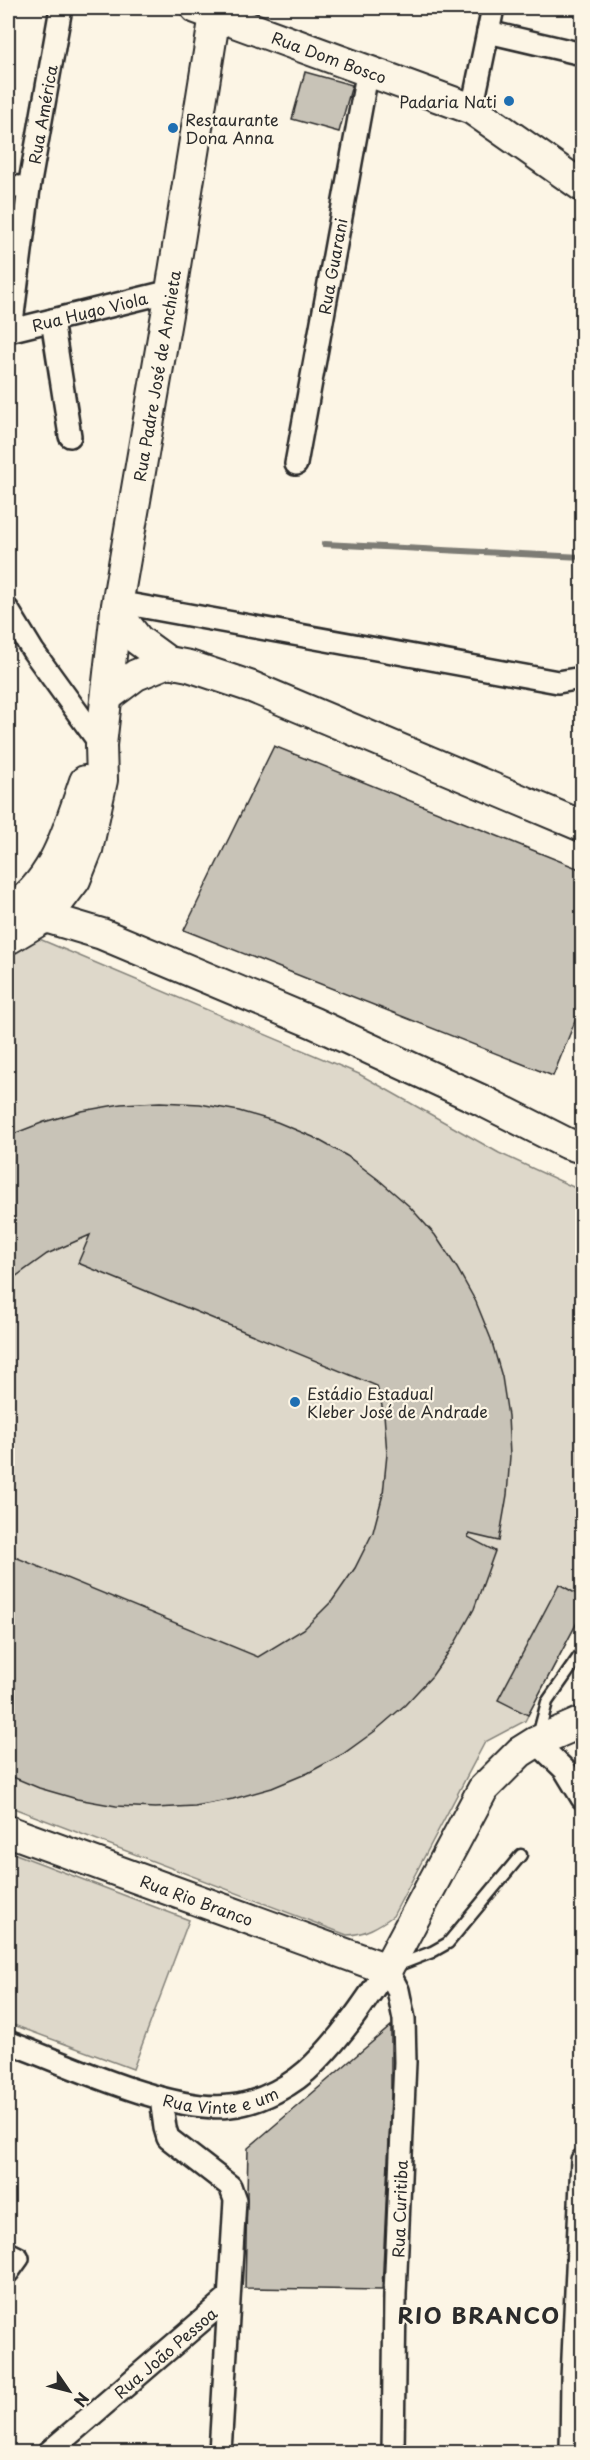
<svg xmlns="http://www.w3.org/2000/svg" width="590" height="2460" viewBox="0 0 590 2460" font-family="'Playpen Sans',sans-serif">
	<rect width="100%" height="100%" fill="#fcf5e5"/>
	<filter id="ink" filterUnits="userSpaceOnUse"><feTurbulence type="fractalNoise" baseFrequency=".0167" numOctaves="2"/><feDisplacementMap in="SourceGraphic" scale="12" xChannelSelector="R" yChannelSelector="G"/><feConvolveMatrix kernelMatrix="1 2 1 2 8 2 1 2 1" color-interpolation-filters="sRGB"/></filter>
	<g filter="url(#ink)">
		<g fill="#ded8ca" stroke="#84827a" stroke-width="1.5">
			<path d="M37,938l322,136 140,79 83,38v422l-57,108 -40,21 -92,174c-14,10 -29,19 -46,19l-339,-129v-853z"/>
			<path d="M8,1851l181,69 -56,149 -125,-46z"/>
		</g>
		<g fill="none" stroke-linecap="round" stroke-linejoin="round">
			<path stroke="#7d7b74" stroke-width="6" d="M324,544l258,13"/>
		</g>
		<g fill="#c8c3b7" stroke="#2b2b2b" stroke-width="1.5">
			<path d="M305,72l47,13 -13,47 -47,-13z"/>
			<path d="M274,746l308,124v134l-29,72 -369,-146z"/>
			<path d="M160,1102l40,2 39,7 38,11 36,15 34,19 32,24 30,26 26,29 22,33 19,34 15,37 11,38 6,39 2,40 -3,39 -8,46 -30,-7 -1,3 27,14 -21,58 -19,34 -23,33 -27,29 -30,26 -32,23 -35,19 -36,15 -39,11 -38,7 -40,2 -39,-2 -39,-7 -38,-11 -31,-13v-221l250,103 46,-28 28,-28 23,-33 18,-36 10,-38 4,-40 -3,-40 -7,-28 -299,-123 12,-28 -43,19 -39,28v-146l36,-14 38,-11 39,-7z"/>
			<path d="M559,1584l23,13v16l-54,102 -30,-15z"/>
			<path d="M391,2026v70l-9,194 -137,-2 3,-140z"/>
		</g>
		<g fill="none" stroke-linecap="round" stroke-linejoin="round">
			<defs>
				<g id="lane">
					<path d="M538,1736l9,-34 35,-50"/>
					<path d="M396,1966l36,-14 16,-9 73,-88"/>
				</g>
				<g id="street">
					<path d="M488,32l94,22"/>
					<path d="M472,109l21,-101"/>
					<path d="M8,186l21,2"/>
					<path d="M52,320l18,116"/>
					<path id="s1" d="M11,330l18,-142 32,-180"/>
					<path id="s2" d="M8,331l163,-40"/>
					<path id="s3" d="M296,464l72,-395"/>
					<path d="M117,602l441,80 24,-4"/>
					<path d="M8,610l25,41 68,94"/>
					<path d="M536,1742l29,28 17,28"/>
					<path id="s4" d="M8,2042c56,21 164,72 222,64 30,-3 64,-21 85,-43 27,-27 50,-61 72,-94l11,21 6,29 1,43 -10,232 -2,158"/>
					<path d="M161,2098l4,30 3,10 62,48 5,14 -15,252"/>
					<path d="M8,2253l10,5 -10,14"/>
					<path id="s5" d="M49,2452l178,-153"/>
					<path d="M571,2452l1,-73 10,-219"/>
				</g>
				<g id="secondary">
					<path id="s6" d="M196,8l276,101 110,77"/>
					<path d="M116,611l22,29 30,22 21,4 63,21 330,139"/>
					<path d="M108,696l28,-21 32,-13"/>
					<path d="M8,911c47,-28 60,-81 77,-130"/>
					<path d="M45,917l57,17 212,89 167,77 85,43 16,5"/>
					<path id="s7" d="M8,939l37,-22 11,-12 19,-25 12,-30 15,-70 -1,-35 15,-134 55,-320 45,-283"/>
					<path id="s8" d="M8,1831l379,138 96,-180 37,-37 16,-10 46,-20"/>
				</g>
			</defs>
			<use href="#lane" stroke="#2b2b2b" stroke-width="15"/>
			<use href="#street" stroke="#2b2b2b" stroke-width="26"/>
			<use href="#secondary" stroke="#2b2b2b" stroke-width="34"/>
			<use href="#lane" stroke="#fcf5e5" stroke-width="10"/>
			<use href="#street" stroke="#fcf5e5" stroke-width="21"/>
			<use href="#secondary" stroke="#fcf5e5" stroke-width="30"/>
		</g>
	</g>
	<g fill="#1f6fb2" stroke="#fcf5e5" stroke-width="2">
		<circle cx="509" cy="101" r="6"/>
		<circle cx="173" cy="128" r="6"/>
		<circle cx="295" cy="1402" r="6"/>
	</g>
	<g text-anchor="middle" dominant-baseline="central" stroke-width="4.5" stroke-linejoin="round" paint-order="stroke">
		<g font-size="16" fill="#2b2b2b" stroke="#fcf5e5">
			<text stroke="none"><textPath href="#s6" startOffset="142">Rua Dom Bosco</textPath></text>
			<text stroke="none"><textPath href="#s1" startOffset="218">Rua América</textPath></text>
			<text stroke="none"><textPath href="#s3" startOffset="201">Rua Guarani</textPath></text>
			<text stroke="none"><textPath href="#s2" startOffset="84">Rua Hugo Viola</textPath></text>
			<text stroke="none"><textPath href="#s7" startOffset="603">Rua Padre José de Anchieta</textPath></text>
			<text stroke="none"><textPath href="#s8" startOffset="201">Rua Rio Branco</textPath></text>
			<text stroke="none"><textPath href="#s4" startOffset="224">Rua Vinte e um</textPath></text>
			<text transform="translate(399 2209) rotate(-88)">Rua Curitiba</text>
			<text stroke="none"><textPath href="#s5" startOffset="153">Rua João Pessoa</textPath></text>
		</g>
		<g font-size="16" fill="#2b2b2b" stroke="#fcf5e5" text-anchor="start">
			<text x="497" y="101" text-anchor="end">Padaria Nati</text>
			<text x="185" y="119">Restaurante<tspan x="185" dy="18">Dona Anna</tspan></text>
			<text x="307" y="1393">Estádio Estadual<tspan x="307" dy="18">Kleber José de Andrade</tspan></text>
		</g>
		<g font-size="22" font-weight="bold" letter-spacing="1.5" fill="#2b2b2b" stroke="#fcf5e5">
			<text x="479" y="2314">RIO BRANCO</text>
		</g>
	</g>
	<rect width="590" height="2460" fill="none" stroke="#fcf5e5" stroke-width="30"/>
	<rect x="15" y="15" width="560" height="2430" fill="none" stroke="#2b2b2b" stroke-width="2" filter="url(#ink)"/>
	<g transform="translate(69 2391) rotate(125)" stroke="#fcf5e5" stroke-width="4.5" paint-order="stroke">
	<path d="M0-4.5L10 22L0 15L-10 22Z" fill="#2b2b2b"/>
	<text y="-9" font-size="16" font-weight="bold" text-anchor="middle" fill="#2b2b2b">N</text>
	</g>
</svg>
